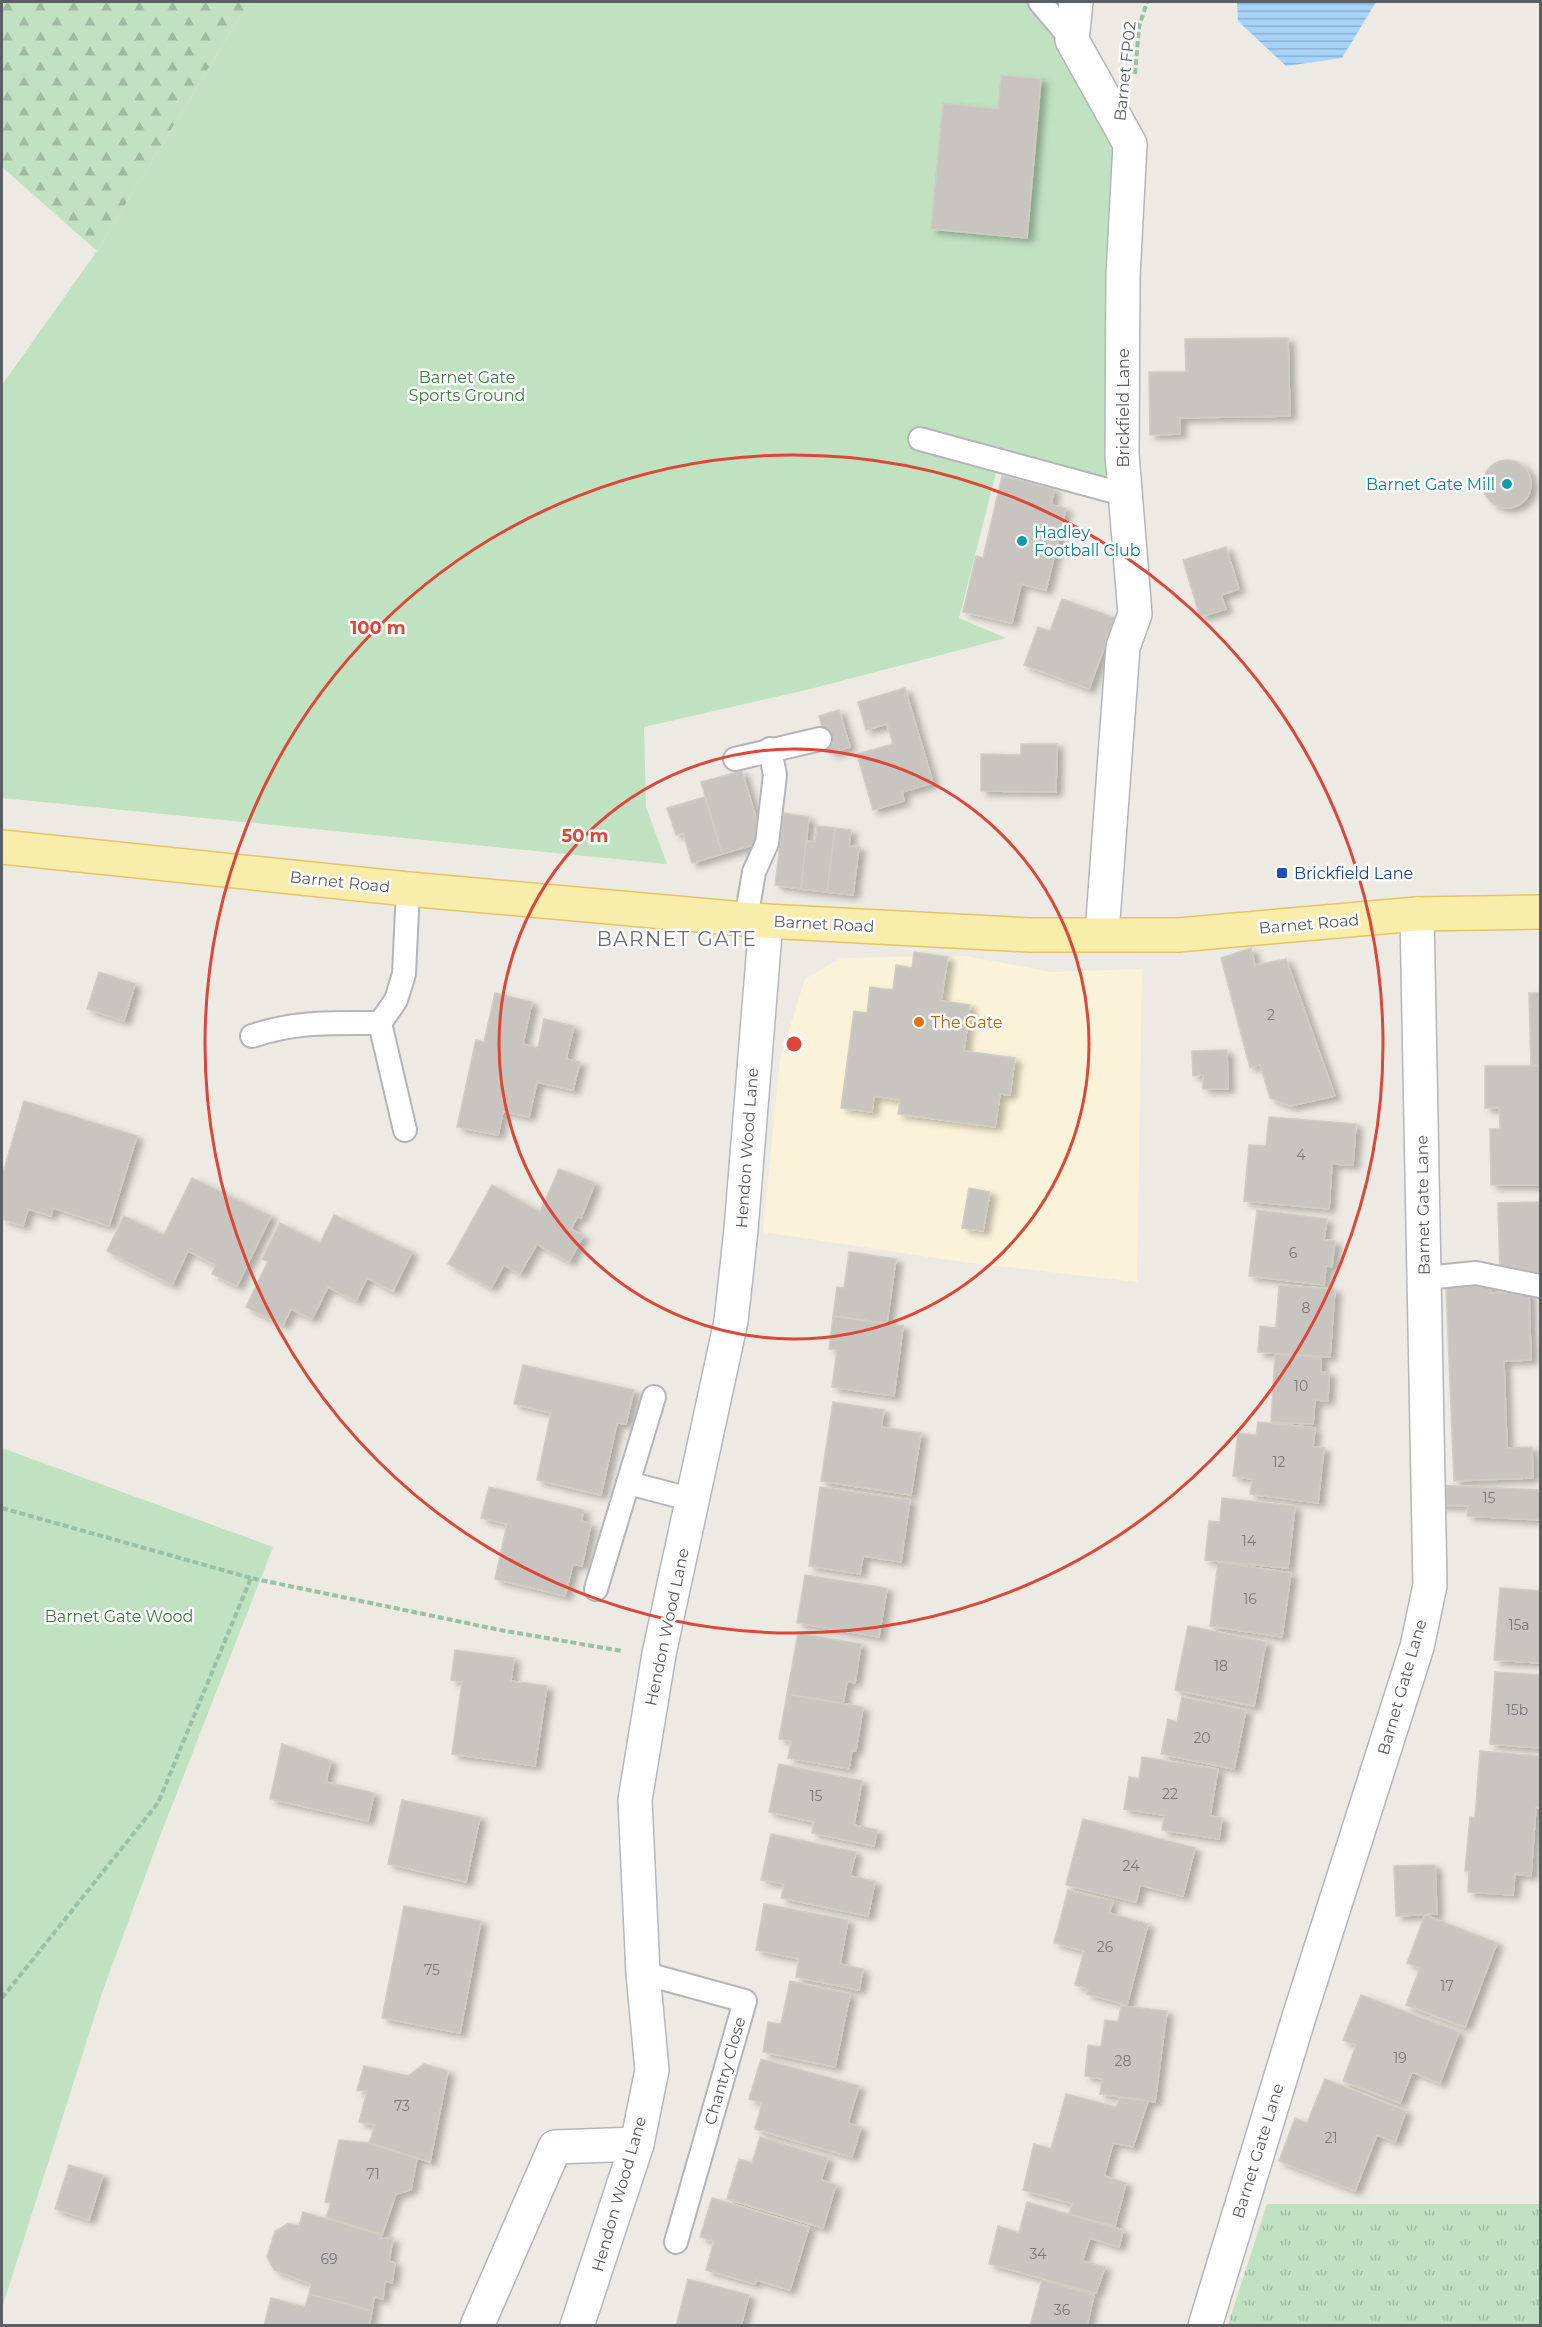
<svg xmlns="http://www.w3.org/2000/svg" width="1542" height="2327" viewBox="0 0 1542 2327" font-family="Montserrat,sans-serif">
	<defs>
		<pattern id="grass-tufts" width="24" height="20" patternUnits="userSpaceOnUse" patternTransform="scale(1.5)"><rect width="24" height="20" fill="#c0e2c1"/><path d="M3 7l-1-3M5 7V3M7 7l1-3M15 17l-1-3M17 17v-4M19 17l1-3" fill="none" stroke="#9fbaa0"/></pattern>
		<pattern id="forest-firs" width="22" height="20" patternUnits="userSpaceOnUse" patternTransform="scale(1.5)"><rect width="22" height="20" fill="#c0e2c1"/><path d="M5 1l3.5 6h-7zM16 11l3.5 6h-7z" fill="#9fbaa0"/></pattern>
		<pattern id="water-rules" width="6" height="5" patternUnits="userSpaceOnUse" patternTransform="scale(1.5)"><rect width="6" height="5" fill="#a6d4f9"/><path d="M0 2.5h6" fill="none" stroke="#8aafcd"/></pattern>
		<filter id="shadow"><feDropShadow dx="6" dy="4" stdDeviation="3" flood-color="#0004"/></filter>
	</defs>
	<rect width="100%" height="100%" fill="#eceae2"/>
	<path fill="#fbf3d9" d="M966,956l86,16 90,-3 -5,313 -174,-20 -200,-30 17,-173 25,-80 36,-21z"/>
	<path fill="url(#grass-tufts)" d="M1267,2204h273v121h-312z"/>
	<path fill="url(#forest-firs)" d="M2,2h247l-152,249 -95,-84z"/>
	<g fill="#c0e2c1">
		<path d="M249,2h827l-3,38 57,104 -4,359 -130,-30 -37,145 47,20 -196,51 -166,38 2,80 21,57 -665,-66v-413l95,-134z"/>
		<path d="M2,1448l271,99 -113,289 -57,154 -101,318z"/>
	</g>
	<path fill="url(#water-rules)" d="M1237,2h139l-34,56 -56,8 -48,-45z"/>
	<g fill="#c8c5c0" stroke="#d1ccc1" stroke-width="1.5" filter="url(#shadow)">
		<path d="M1001,75l40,4 -14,159 -96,-9 12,-126 55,6z"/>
		<path d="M1288,338l2,78 -110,2v16l-30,1 -1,-63h37l-1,-33z"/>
		<circle cx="1507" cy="484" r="24"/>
		<path d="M1002,476l52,13 -3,16 15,3 -20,82 -25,-6 -9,39 -49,-11 13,-56 7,2z"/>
		<path d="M1226,547l13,42 -18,6 5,14 -26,8 -17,-57z"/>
		<path d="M1062,599l53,19 -26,71 -65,-24 14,-38 12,4z"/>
		<path d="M905,688l28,95 -31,9 2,9 -31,9 -16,-56 36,-10 -6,-20 -21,6 -8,-28z"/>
		<path d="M839,710l11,37 -20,6 -11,-37z"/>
		<path d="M1021,744h36l-1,48 -75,-1v-37l40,1z"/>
		<path d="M742,771l21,71 -41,12 -21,-72z"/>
		<path d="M705,797l17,57 -30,9 -9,-30 -7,2 -9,-27z"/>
		<path d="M784,813l25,4 -8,72 -26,-4z"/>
		<path d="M817,826l18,2 -8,64 -26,-3 5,-48 9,1z"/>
		<path d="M835,828l16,2 -2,16 10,1 -6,48 -26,-3z"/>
		<path d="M1251,948l4,17 31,-6 49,137 -45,10 -20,-8 -10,-34 -10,4 -29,-110z"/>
		<path d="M914,952l34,5 -7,44 29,4 -6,46 51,7 -5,37 -10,-1 -5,33 -97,-13 2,-14 -26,-4 -2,16 -31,-4 13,-97 13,2 3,-26 23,3 3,-25 16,3z"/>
		<path d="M99,972l36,12 -11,37 -37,-12z"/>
		<path d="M495,993l37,9 -9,42 15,4 6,-29 30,7 -8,33 14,3 -7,28 -36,-8 -8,35 -26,-6 -5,24 -41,-8 19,-87 8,2z"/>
		<path d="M1529,993h11v72l-9,1z"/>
		<path d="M1227,1050l1,39h-25v-14l-10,1 -1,-25z"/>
		<path d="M1485,1066h55v119h-49l-1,-56h10l-1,-21h-14z"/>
		<path d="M24,1101l113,35 -28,90 -56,-18 -2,8 -23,-7 -5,17 -21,-7v-43z"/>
		<path d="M1269,1117l87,7 -3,41 -21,-1 -3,45 -85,-8 5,-56 17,1z"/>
		<path d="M559,1169l36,14 -14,35 -3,-2 -7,13 12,7 -14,26 -32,-18 -17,30 -16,-9 -13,23 -43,-24 44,-79 48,27z"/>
		<path d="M192,1178l79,38 -34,70 -25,-12 4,-9 -28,-14 -16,34 -65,-34 17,-35 40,19z"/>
		<path d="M969,1188l21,4 -7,39 -21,-3z"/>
		<path d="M1540,1202v72l-40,1 -2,-72z"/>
		<path d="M1257,1210l70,9 -3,21 11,1 -3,26 -6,-1 -2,19 -75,-9z"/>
		<path d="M334,1215l78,37 -19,39 -26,-13 -11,23 -28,-14 -16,32 -21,-10 -8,16 -37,-18 22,-46 -6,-2 18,-36 40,20z"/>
		<path d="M849,1252l47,7 -9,64 -54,-7 4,-29 7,1z"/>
		<path d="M1490,1283l1,10 38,-1 2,68 -27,1 3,87 25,-1 1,31 -79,3 -8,-196z"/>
		<path d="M1279,1285l56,4 -5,68 -72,-5 2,-26 16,2z"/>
		<path d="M833,1316l70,10 -9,70 -62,-9 5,-37 -8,-1z"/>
		<path d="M1275,1354l46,3v15h8l-1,29 -13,-1 -2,24 -42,-2z"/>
		<path d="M523,1365l111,25 -8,34 -9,-1 -16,72 -64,-15 14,-67 -37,-9z"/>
		<path d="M833,1402l51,8 -3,17 40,6 -10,62 -90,-14z"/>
		<path d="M1258,1422l57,6 -2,19 11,1 -6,55 -68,-9 2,-15 -19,-3 5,-43 18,2z"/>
		<path d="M1438,1485l102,5v30l-73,-4 1,-10 -31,-1z"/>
		<path d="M489,1487l95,23 -3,11 10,3 -9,42 -9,-2 -8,32 -70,-17 12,-55 -26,-6z"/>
		<path d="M820,1487l90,13 -9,62 -38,-6 -3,18 -51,-8z"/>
		<path d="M1222,1498l73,8 -7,62 -83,-8 4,-39 11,1z"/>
		<path d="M1218,1562l73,11 -9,64 -72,-11z"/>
		<path d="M805,1575l82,13 -8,49 -82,-14z"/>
		<path d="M1500,1588l40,3v72l-46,-3z"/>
		<path d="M1188,1626l78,16 -12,64 -79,-16z"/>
		<path d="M798,1633l63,11 -6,39 -8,-2 -4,23 -56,-10z"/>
		<path d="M455,1650l59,8 -3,23 36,5 -12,80 -83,-12 10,-72 -11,-2z"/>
		<path d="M1495,1672l45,3v73l-50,-4z"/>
		<path d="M787,1694l76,13 -7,44 -4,-1 -3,19 -61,-11 3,-17 -12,-2z"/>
		<path d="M1182,1697l64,13 -12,59 -73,-15 7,-35 9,3z"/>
		<path d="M282,1744l49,17 -5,21 48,11 -6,28 -98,-22z"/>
		<path d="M1480,1751l60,5v52l-4,-1 -5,69 -16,-2 -2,21 -45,-3 1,-21h-4l5,-54 5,1z"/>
		<path d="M1142,1757l76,12 -8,47 12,2 -3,21 -57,-9 2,-15 -40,-6 5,-32 10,2z"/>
		<path d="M779,1764l83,17 -8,44 23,5 -3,16 -62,-13 2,-11 -45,-10z"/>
		<path d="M402,1800l78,17 -14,65 -78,-18z"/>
		<path d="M1083,1819l112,29 -12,48 -43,-11 -4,17 -70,-17z"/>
		<path d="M771,1834l85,18 -6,24 25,5 -7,35 -87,-18 3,-14 -23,-4z"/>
		<path d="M1435,1865l2,49 -41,2 -2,-50z"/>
		<path d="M1068,1890l45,11 -4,12 39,11 -21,81 -40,-11 1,-5 -13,-4 9,-34 -30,-8z"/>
		<path d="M764,1904l84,16 -8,44 23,5 -4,21 -63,-13 3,-18 -43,-9z"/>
		<path d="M404,1906l77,15 -21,112 -78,-15z"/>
		<path d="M1425,1915l72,28 -32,84 -59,-22 14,-37 -13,-5z"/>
		<path d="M790,1981l60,13 -15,73 -72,-15 5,-30 13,2z"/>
		<path d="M1361,1995l98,37 -19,51 -28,-11 -12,31 -57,-22 13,-36 -13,-5z"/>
		<path d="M1121,2006l46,5 -12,91 -55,-8 2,-15 -17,-3 3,-31 13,2 4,-27 13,2z"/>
		<path d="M761,2059l98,27 -11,37 13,4 -9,30 -97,-28 7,-26 -13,-4z"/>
		<path d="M424,2064l24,7 -18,91 -61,-19 6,-18 -16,-3 8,-31 -10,-1 7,-24 44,10z"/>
		<path d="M1325,2079l81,32 -11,31 -18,-7 -22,56 -76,-30 16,-43 12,5z"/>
		<path d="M1066,2094l50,13 5,-10 27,4 -15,46 -20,-4 -9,33 22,7 -11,43 -47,-12 5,-10 -50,-14 11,-46 17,5z"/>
		<path d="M760,2137l68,21 -7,22 15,5 -13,43 -96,-29 12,-40 13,4z"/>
		<path d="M339,2140l30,3 48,15 -6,32 -15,4 -14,41 -56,-18 5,-14 -6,-1z"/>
		<path d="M69,2165l34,10 -14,45 -34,-11z"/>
		<path d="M712,2198l97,29 -19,63 -34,-10 -1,4 -49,-14 8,-29 -14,-4z"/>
		<path d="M1027,2202l96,28 -4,17 -29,-9 -8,23 23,6 -9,26 -107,-29 9,-38 21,7z"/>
		<path d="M303,2212l79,23 -3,3h14l-4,23 6,2 -3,20 -7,-2 -2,18 -9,-2 -2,14 -63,-17 2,-10 -37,-14 -7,-13 8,-26 14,-8 10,3z"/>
		<path d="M688,2279l61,16 -8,31h-65z"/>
		<path d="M1042,2280l52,15 -7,31h-57z"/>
		<path d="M309,2294l63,17 -3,15h-105l7,-28 34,9z"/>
	</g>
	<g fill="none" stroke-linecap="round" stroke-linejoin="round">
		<defs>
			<g id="service">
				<path d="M1040,2l32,38"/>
				<path d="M920,439l206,56"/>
				<path d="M735,759l85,-20"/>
				<path d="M746,919l8,-47 13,-29 8,-68 -5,-26"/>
				<path d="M380,1023l25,107"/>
				<path d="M252,1036c44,-15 82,-13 128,-13l16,-23 8,-26 4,-85"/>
				<path d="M1425,1278l51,-5 64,13"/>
				<path d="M628,1483l66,17"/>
				<path d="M596,1589l58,-192"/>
				<path d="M643,1973l102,28 -69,241"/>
			</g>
			<g id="minor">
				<path d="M1076,2l-4,38 58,104 -7,132 -1,178 13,160 -12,33 -21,287"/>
				<path d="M477,2326l78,-179 82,-3"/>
			</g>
			<path id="tertiary" d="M1205,2326l94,-309 118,-370 13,-62 -13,-671"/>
			<path id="secondary" d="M577,2326l60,-182 15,-74 -9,-97 -8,-173 24,-146 72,-333 10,-91 25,-309"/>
			<path id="primary" d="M2,847l406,42 358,32 264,14h148l239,-21 123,-2"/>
		</defs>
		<use href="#service" stroke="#b3b5b9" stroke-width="26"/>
		<use href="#minor" stroke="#b3b5b9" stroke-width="36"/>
		<use href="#tertiary" stroke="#b3b5b9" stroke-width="36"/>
		<use href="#secondary" stroke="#b4b7bc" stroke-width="36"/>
		<use href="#primary" stroke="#e7c361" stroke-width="36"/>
		<g stroke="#98c0a4" stroke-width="4" stroke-dasharray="6 3" stroke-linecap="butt">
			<path d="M1135,74l4,-47 8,-25"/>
			<path d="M2,1508l249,70"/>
			<path d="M2,1998l156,-195 93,-225 249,52 122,21"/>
		</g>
		<use href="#service" stroke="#fff" stroke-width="22"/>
		<use href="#minor" stroke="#fff" stroke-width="33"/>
		<use href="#tertiary" stroke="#fff" stroke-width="33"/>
		<use href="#secondary" stroke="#fff" stroke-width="33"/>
		<use href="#primary" stroke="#f9edab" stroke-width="33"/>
	</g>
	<g fill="none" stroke="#dd4638" stroke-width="3">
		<circle cx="794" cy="1044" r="295"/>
		<circle cx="794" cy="1044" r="589"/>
	</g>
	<g fill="#0f9aa8" stroke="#fff" stroke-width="2">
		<circle cx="1507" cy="484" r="6"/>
		<circle cx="1022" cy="541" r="6"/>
	</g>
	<rect fill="#1a4fb4" stroke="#fff" stroke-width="2" x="1276" y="867" width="12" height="12" rx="3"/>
	<circle fill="#e8710a" stroke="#fff" stroke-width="2" cx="919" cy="1022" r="6"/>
	<g text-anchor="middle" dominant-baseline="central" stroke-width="5" stroke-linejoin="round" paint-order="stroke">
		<g font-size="14" fill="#76787a">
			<text x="1271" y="1015">2</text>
			<text x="1301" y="1155">4</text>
			<text x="1293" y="1253">6</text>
			<text x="1306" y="1308">8</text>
			<text x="1301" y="1386">10</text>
			<text x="1279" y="1462">12</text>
			<text x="1489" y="1498">15</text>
			<text x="1249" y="1541">14</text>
			<text x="1250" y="1599">16</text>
			<text x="1519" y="1625">15a</text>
			<text x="1221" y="1666">18</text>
			<text x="1517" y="1710">15b</text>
			<text x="1202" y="1738">20</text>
			<text x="1170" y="1794">22</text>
			<text x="816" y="1796">15</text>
			<text x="1131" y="1866">24</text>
			<text x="1105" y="1947">26</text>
			<text x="432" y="1970">75</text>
			<text x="1447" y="1986">17</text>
			<text x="1400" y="2058">19</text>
			<text x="1123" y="2061">28</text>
			<text x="402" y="2106">73</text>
			<text x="1331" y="2138">21</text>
			<text x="373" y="2174">71</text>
			<text x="1038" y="2254">34</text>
			<text x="329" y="2259">69</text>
			<text x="1062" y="2310">36</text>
		</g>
		<g font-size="16" fill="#5b5e62" stroke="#fff">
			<text transform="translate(1125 71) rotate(-84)">Barnet FP02</text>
			<text transform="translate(1123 408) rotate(-90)">Brickfield Lane</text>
			<text transform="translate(340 882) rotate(6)">Barnet Road</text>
			<text transform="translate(824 924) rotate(3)">Barnet Road</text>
			<text transform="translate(1309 924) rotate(-5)">Barnet Road</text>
			<text transform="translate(747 1148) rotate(-86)">Hendon Wood Lane</text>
			<text transform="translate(1423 1205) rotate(-91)">Barnet Gate Lane</text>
			<text transform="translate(667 1627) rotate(-78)">Hendon Wood Lane</text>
			<text transform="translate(1402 1687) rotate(-74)">Barnet Gate Lane</text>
			<text transform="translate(725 2071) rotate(-74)">Chantry Close</text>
			<text transform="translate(1258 2151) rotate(-73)">Barnet Gate Lane</text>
			<text transform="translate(619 2194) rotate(-74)">Hendon Wood Lane</text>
		</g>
		<g font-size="16" fill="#3a813e" stroke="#fff">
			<text x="467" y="377">Barnet Gate<tspan x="467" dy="18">Sports Ground</tspan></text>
			<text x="119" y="1616">Barnet Gate Wood</text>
		</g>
		<g font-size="16" fill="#0d838f" stroke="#fff" text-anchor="end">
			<text x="1495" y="484">Barnet Gate Mill</text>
			<text x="1034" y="532" text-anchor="start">Hadley<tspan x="1034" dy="18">Football Club</tspan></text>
		</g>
		<g font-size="16" fill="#164399" stroke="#fff" text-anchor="start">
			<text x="1294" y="873">Brickfield Lane</text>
		</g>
		<g font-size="16" fill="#c56008" stroke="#fff" text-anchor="start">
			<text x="931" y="1022">The Gate</text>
		</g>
		<g font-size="20" letter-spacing="1.5" fill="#6c7074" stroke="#fff">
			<text x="677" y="939">BARNET GATE</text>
		</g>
	</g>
	<circle cx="794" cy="1044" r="9" fill="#dd4638" stroke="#fff" stroke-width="3"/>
	<g font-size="18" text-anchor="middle" font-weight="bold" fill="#dd4638" stroke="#fff" stroke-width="5" stroke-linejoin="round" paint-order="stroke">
		<text x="378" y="634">100 m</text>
		<text x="585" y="842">50 m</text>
	</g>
	<rect width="1542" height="2327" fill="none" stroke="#5b5e62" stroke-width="6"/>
</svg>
